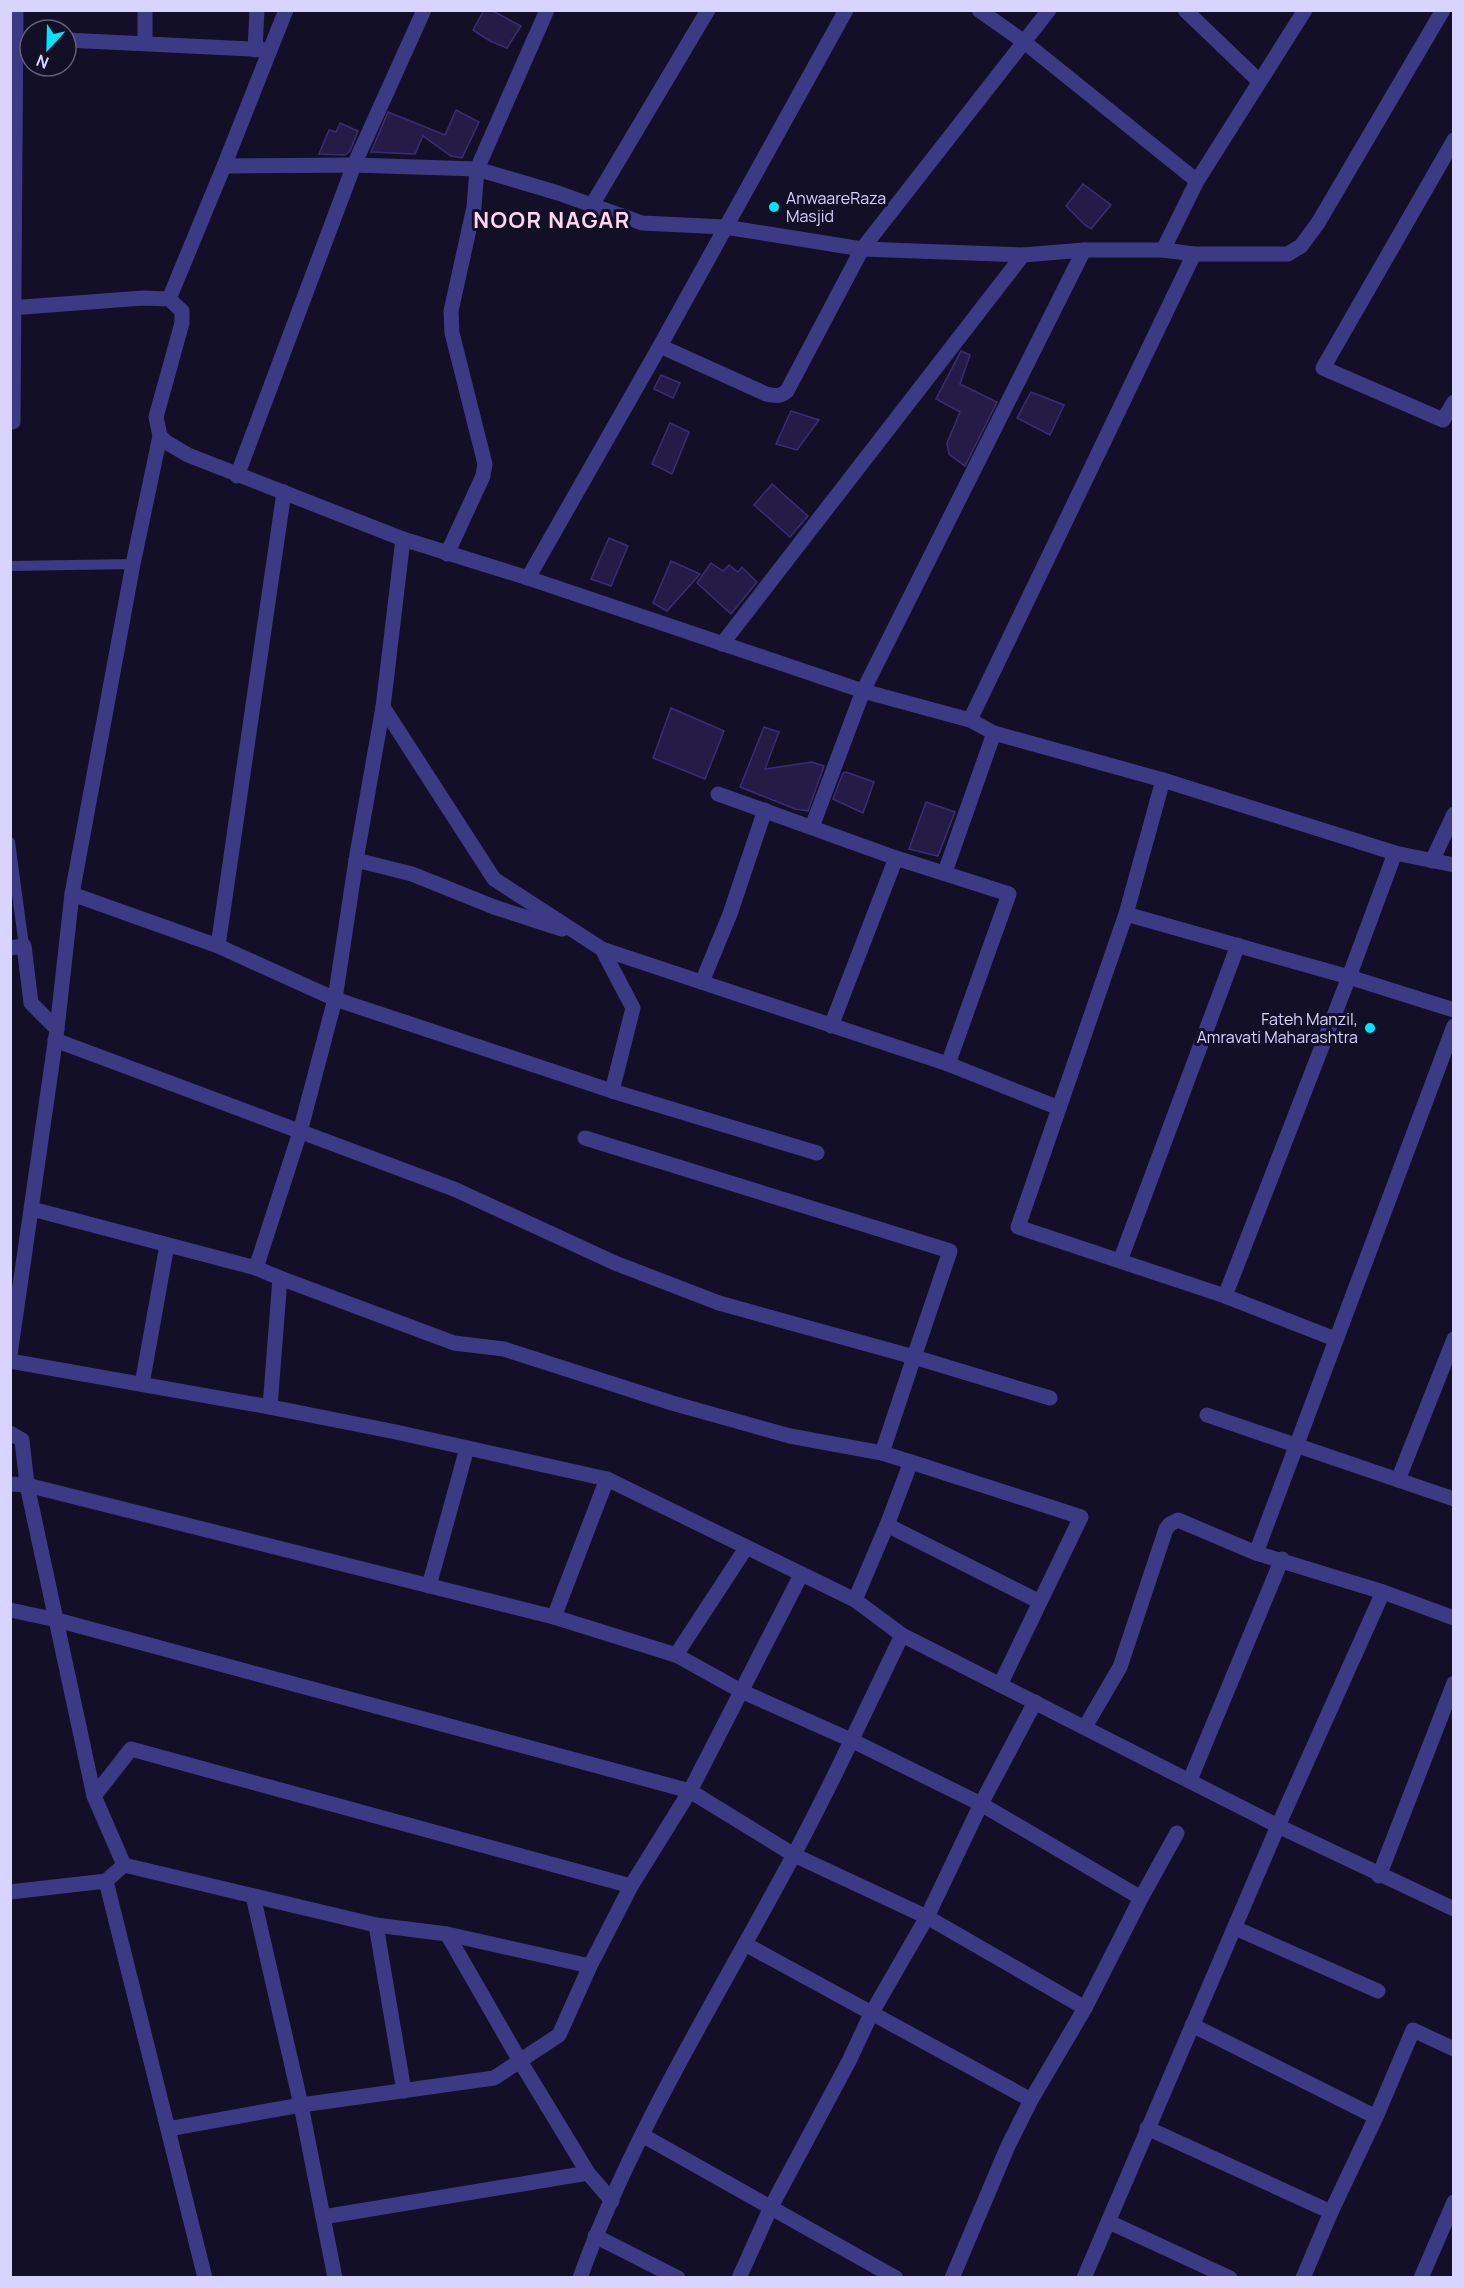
<svg xmlns="http://www.w3.org/2000/svg" width="1464" height="2288" viewBox="0 0 1464 2288" font-family="Manrope,sans-serif">
	<rect width="100%" height="100%" fill="#130f26"/>
	<g fill="#241b47" stroke="#3b2d73" stroke-width="1.5">
		<path d="M484,10h7l30,16 -14,22 -17,-7 -17,-11z"/>
		<path d="M456,110l23,12 -17,36 -11,-2 -28,-20 -8,18 -44,-2 17,-40 57,23z"/>
		<path d="M340,123l18,8 -8,20 -5,4 -26,-1 10,-24 7,2z"/>
		<path d="M1083,184l28,21 -20,24 -7,-5 -18,-18z"/>
		<path d="M961,351l9,4 -10,29 37,18 -32,64 -16,-12 -2,-11 13,-31 -24,-13z"/>
		<path d="M661,375l19,8 -7,15 -19,-9z"/>
		<path d="M1031,392l33,13 -14,30 -33,-17z"/>
		<path d="M791,411l28,9 -22,30 -21,-6z"/>
		<path d="M670,423l19,9 -17,42 -20,-10z"/>
		<path d="M772,484l36,32 -18,21 -36,-32z"/>
		<path d="M609,538l19,8 -17,40 -20,-7z"/>
		<path d="M671,561l29,13 -33,37 -14,-8z"/>
		<path d="M711,563l12,8 6,-6 9,7 4,-5 15,15 -26,32 -34,-31z"/>
		<path d="M671,708l53,23 -19,48 -52,-21z"/>
		<path d="M764,727l15,5 -14,37 47,-7 12,4 -16,45 -13,-2 -55,-22z"/>
		<path d="M846,772l28,10 -11,31 -30,-14 10,-26z"/>
		<path d="M926,802l29,10 -17,44 -29,-7z"/>
	</g>
	<g fill="none" stroke-linecap="round" stroke-linejoin="round">
		<g stroke="#3d3a85" stroke-width="10">
			<path d="M10,566l123,-2"/>
			<path d="M10,842l14,104"/>
		</g>
		<g stroke="#3d3a85" stroke-width="15">
			<path d="M979,10l44,31 174,140"/>
			<path d="M1185,10l74,71"/>
			<path d="M66,40l204,10 -46,116 130,-1 123,4 81,24 84,30 83,4 137,22 161,6 61,-5h79l31,4h94l13,-8 17,-23 125,-213"/>
			<path d="M145,43v-33"/>
			<path d="M255,50l2,-40"/>
			<path d="M270,50l16,-40"/>
			<path d="M1454,140l-131,228 120,52 11,-18"/>
			<path d="M592,205l116,-195"/>
			<path d="M1163,250l34,-69 108,-171"/>
			<path d="M169,299l55,-133"/>
			<path d="M10,308l133,-10 26,1 13,12v12l-26,94 4,19 6,6 22,13 215,84 125,39 335,113 107,29 24,13 169,47 232,73 59,12"/>
			<path d="M660,346l106,48c9,2 14,3 21,-3l75,-142 187,-239"/>
			<path d="M13,422l3,-412"/>
			<path d="M237,476l117,-311 70,-155"/>
			<path d="M284,492l-66,454 117,53 277,92 205,62"/>
			<path d="M447,554l36,-78 2,-12 -33,-131 -1,-22 23,-104 3,-38 70,-159"/>
			<path d="M528,578l132,-232 186,-336"/>
			<path d="M722,644l301,-389"/>
			<path d="M383,707l111,172 108,70 31,59 -21,83"/>
			<path d="M970,720l224,-466"/>
			<path d="M1163,780l-37,134 -108,313 207,69 110,43"/>
			<path d="M718,794l178,64 113,36 -61,170"/>
			<path d="M812,827l51,-136 221,-441"/>
			<path d="M356,860l56,14 82,33 68,22"/>
			<path d="M1432,861l22,-47"/>
			<path d="M945,872l49,-139"/>
			<path d="M72,894l146,52"/>
			<path d="M1126,914l223,63 105,33"/>
			<path d="M10,948l14,-2 7,57 26,26"/>
			<path d="M602,949l346,115 111,44"/>
			<path d="M702,982l28,-68 35,-104"/>
			<path d="M831,1026l65,-168"/>
			<path d="M55,1040l399,149 161,74 104,40 195,54 -32,96 29,9 -24,63 -32,75"/>
			<path d="M585,1138l365,113 -36,106 136,41"/>
			<path d="M32,1209l224,59 24,10 -10,129"/>
			<path d="M1120,1261l118,-316"/>
			<path d="M256,1268l44,-136 35,-133 21,-139 27,-153 20,-168"/>
			<path d="M280,1278l174,65 50,6 168,54 118,33 92,17"/>
			<path d="M1225,1296l124,-319 46,-124"/>
			<path d="M10,1355l47,-326 15,-135 61,-330 27,-128"/>
			<path d="M10,1361l260,46 126,25 211,47 248,121 47,35 376,191 176,83"/>
			<path d="M142,1384l25,-139"/>
			<path d="M1207,1415l247,84"/>
			<path d="M10,1433l12,7 5,45 67,311 30,69"/>
			<path d="M911,1462l170,55 -81,168"/>
			<path d="M1398,1480l56,-141"/>
			<path d="M10,1484l17,1 527,132 122,38 65,36 110,49 130,64 160,94"/>
			<path d="M887,1525l153,77"/>
			<path d="M1256,1553l198,-527"/>
			<path d="M429,1586l38,-138"/>
			<path d="M10,1610l47,10 633,171 104,64 133,62 158,91"/>
			<path d="M554,1617l53,-138"/>
			<path d="M676,1655l70,-107"/>
			<path d="M1085,1727l35,-60 46,-138 4,-5 8,-4 78,33 127,39 71,26"/>
			<path d="M1190,1780l92,-221"/>
			<path d="M94,1796l37,-47 500,137"/>
			<path d="M1379,1876l75,-193"/>
			<path d="M106,1881l99,397"/>
			<path d="M10,1892l96,-11 18,-16 252,60 71,9 143,32"/>
			<path d="M253,1896l48,209 34,173"/>
			<path d="M376,1925l28,166"/>
			<path d="M1235,1928l143,63"/>
			<path d="M447,1934l73,127 68,112 24,28"/>
			<path d="M745,1944l286,156"/>
			<path d="M1192,2025l184,92 -45,95 -28,66"/>
			<path d="M1376,2117l37,-87 41,19"/>
			<path d="M1147,2128l184,84"/>
			<path d="M168,2129l133,-24 193,-27 65,-43 31,-69 41,-80 59,-95 111,-216"/>
			<path d="M642,2135l254,143"/>
			<path d="M323,2217l265,-44"/>
			<path d="M1109,2222l121,56"/>
			<path d="M595,2236l83,42"/>
			<path d="M580,2278c49,-137 129,-267 198,-394 45,-81 84,-166 124,-249"/>
			<path d="M739,2278l32,-71 78,-146 22,-47 56,-97 54,-113 54,-102"/>
			<path d="M952,2278l56,-132 23,-46 54,-92 56,-110 36,-65"/>
			<path d="M1084,2278l194,-452 105,-234"/>
			<path d="M1421,2278l33,-76"/>
		</g>
	</g>
	<g fill="#00e5ff" stroke="#130f26" stroke-width="2">
		<circle cx="774" cy="207" r="6"/>
		<circle cx="1370" cy="1028" r="6"/>
	</g>
	<g text-anchor="middle" dominant-baseline="central" stroke-width="6" stroke-linejoin="round" paint-order="stroke">
		<g font-size="16" fill="#d9d4ff" stroke="#130f26" text-anchor="start">
			<text x="786" y="198">AnwaareRaza<tspan x="786" dy="18">Masjid</tspan></text>
			<text x="1358" y="1019" text-anchor="end">Fateh Manzil,<tspan x="1358" dy="18">Amravati Maharashtra</tspan></text>
		</g>
		<g font-size="22" font-weight="bold" letter-spacing="1.5" fill="#ffd6f0" stroke="#130f26">
			<text x="552" y="220">NOOR NAGAR</text>
		</g>
	</g>
	<rect width="1464" height="2288" fill="none" stroke="#d9d4ff" stroke-width="24"/>
	<g transform="translate(48 48) rotate(202)"><circle r="28" fill="#130f26" stroke="#625e7d" stroke-width="1.5"/>
	<path d="M0-4.5L10 22L0 15L-10 22Z" fill="#00e5ff"/>
	<text y="-9" font-size="16" font-weight="bold" text-anchor="middle" fill="#d9d4ff">N</text>
	</g>
</svg>
